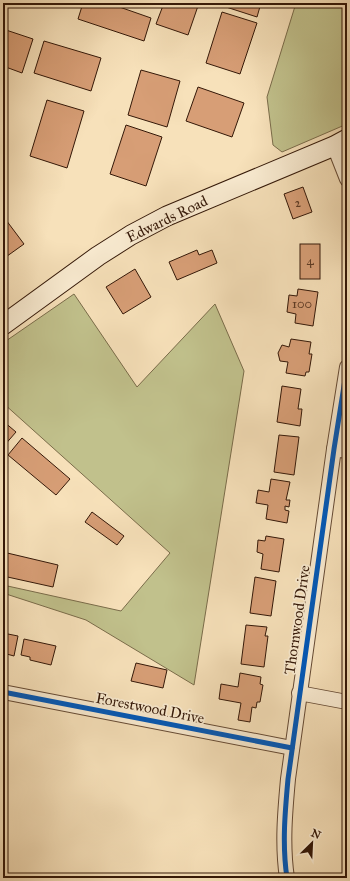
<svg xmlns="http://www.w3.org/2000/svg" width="350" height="881" viewBox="0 0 350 881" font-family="'IM FELL Great Primer',serif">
	<rect width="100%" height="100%" fill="#f7e1ba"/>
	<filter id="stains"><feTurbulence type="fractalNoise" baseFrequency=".005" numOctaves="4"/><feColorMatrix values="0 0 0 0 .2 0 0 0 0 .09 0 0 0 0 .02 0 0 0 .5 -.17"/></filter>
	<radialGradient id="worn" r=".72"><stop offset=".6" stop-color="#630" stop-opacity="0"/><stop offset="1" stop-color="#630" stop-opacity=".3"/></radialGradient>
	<g fill="#c1c18c" stroke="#7a6c4a">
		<path d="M296,3h51v121l-65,28 -9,-7 -6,-48z"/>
		<path d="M74,294l63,93 78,-83 29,67 -50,314 -108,-65 -83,-27v-8l118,26 49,-58 -167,-150v-60z"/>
	</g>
	<g fill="#d79e76" stroke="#341808">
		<path d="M83,3h25l43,15 -7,23 -66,-22z"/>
		<path d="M164,3h35l-11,32 -32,-11z"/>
		<path d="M223,3h38l-4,14 -34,-11z"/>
		<path d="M222,12l35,11 -17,51 -34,-11z"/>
		<path d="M3,29l30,10 -11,34 -19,-7z"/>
		<path d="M44,41l57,17 -10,33 -57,-18z"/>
		<path d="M141,70l39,11 -13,46 -39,-12z"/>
		<path d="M198,87l46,16 -12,34 -46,-16z"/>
		<path d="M47,100l37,11 -17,57 -37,-12z"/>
		<path d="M126,125l36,12 -16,49 -36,-12z"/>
		<path d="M303,187l9,25 -19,7 -9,-25z"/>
		<path d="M3,216l21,28 -21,15z"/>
		<rect x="300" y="244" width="20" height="35"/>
		<path d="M197,250l2,5 13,-5 5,13 -40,17 -8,-18z"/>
		<path d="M135,269l16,28 -28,17 -17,-27z"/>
		<path d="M298,289l20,3 -5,34 -18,-3 1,-9 -9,-2 2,-17 8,1z"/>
		<path d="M291,339l20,3 -2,12h3l-3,18h-3l-1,4 -19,-3 2,-11 -8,-1 -2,-8 4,-8 7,2z"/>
		<path d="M282,386l19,3 -3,20h4l-2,17 -23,-4z"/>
		<path d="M3,421l13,11 -13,15z"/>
		<path d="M279,435l20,2 -5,38 -20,-3z"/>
		<path d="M22,438l48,41 -14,16 -48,-40z"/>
		<path d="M271,479l19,3 -4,18h4l-1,7 -4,-1v4l4,1 -2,12 -21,-4 2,-14 -12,-2 2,-13 11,2z"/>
		<path d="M92,512l32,24 -7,9 -32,-23z"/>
		<path d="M266,536l18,3 -5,33 -18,-3 2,-15 -6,-2 1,-12 7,1z"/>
		<path d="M3,552l55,13 -5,22 -50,-11z"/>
		<path d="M255,577l21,4 -5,35 -21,-3z"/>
		<path d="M246,625l21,2 -2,9h3l-4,31 -23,-3z"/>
		<path d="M3,633l15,3 -4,20 -11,-3z"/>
		<path d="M24,639l32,7 -5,19 -21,-5v-3l-9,-2z"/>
		<path d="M136,663l31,7 -4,18 -32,-7z"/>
		<path d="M240,673l21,4 -1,7 3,1 -3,17h-3l-1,6 -4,-1 -2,15 -12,-2 3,-17 -22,-4 2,-15 17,3z"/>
	</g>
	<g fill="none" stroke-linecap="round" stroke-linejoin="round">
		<defs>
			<g id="minor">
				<path d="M334,146l13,33"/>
				<path d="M334,449l13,2"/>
				<path d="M3,692l289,56"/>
				<path d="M299,693l48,9"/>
				<path d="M287,878c-5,-33 -2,-66 1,-99l46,-330 13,-82"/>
			</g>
			<path id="secondary" d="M3,325l95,-69 33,-21 36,-19 167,-70 13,-7"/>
		</defs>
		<use href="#minor" stroke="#654a34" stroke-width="16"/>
		<use href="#secondary" stroke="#341808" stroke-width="21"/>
		<use href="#minor" stroke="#faecd2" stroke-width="14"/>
		<use href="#secondary" stroke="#faecd2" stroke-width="19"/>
		<defs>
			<g id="cycleway">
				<path d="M3,692l289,56"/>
				<path d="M287,878c-5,-33 -2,-66 1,-99l46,-330 13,-82"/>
			</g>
		</defs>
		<use href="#cycleway" stroke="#faecd2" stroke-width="8"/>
		<use href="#cycleway" stroke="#0057b8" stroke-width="5"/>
	</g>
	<g text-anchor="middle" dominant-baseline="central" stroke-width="3.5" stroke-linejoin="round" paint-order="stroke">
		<g font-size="13" fill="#5d3a24">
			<text x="298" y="203">2</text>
			<text x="310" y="261">4</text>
			<text x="302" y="304">100</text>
		</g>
		<g font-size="15" fill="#341808" stroke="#faecd2">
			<text transform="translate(167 219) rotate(-26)">Edwards Road</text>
			<text transform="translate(297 620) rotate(-82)">Thornwood Drive</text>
			<text transform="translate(150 708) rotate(11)">Forestwood Drive</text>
		</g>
	</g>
	<rect width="350" height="881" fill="none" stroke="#f7e1ba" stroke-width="16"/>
	<rect x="4" y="4" width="342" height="873" fill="none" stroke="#341808" stroke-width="2"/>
	<rect x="8" y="8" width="334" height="865" fill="none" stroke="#341808"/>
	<g transform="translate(312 843) rotate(24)" stroke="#faecd2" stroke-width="3" paint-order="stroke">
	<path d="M0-3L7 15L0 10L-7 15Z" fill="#341808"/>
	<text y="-6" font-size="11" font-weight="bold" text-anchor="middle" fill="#341808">N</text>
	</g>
	<rect width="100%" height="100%" filter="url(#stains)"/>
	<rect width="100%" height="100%" fill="url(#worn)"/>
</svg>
